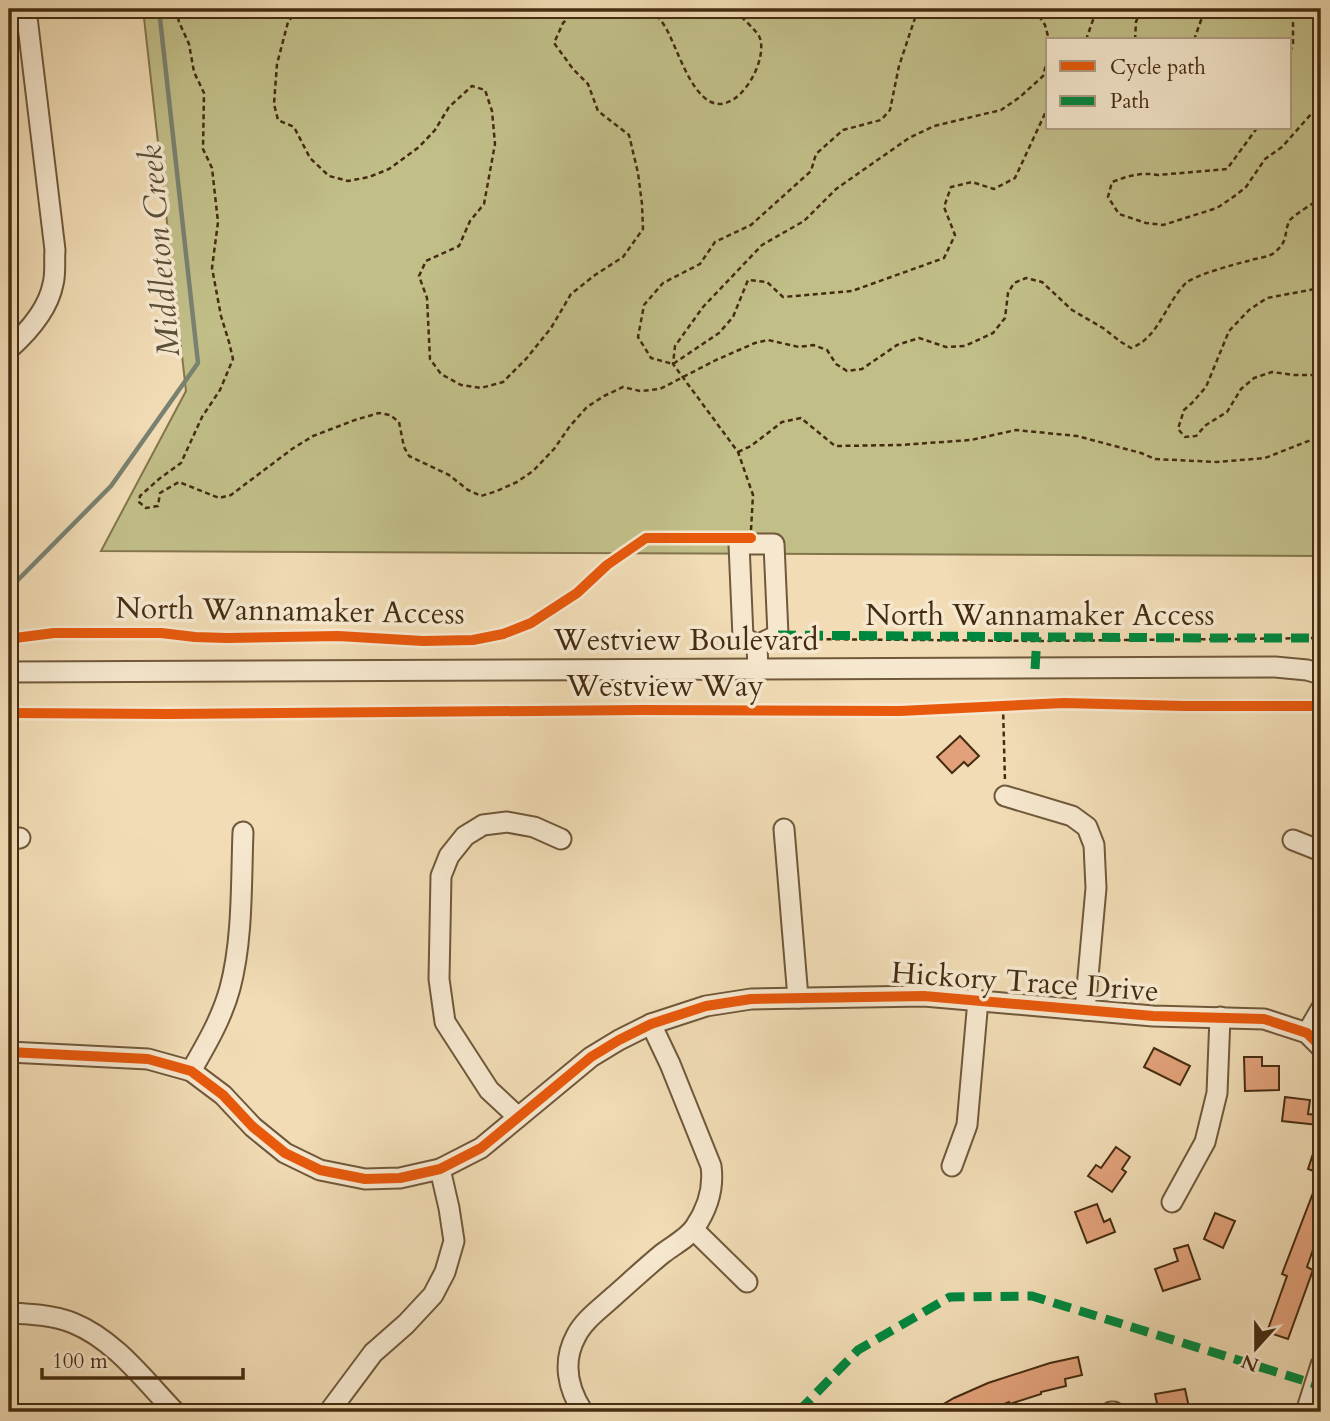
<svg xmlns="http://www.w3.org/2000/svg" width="1330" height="1421" viewBox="0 0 1330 1421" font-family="Cardo,serif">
	<rect width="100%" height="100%" fill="#f1dcb5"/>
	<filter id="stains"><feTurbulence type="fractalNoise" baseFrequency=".00286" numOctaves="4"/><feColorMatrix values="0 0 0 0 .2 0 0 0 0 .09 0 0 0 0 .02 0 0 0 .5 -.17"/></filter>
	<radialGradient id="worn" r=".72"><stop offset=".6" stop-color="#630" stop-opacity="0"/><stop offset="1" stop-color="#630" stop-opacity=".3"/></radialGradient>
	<path fill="#c1be88" stroke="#83754c" stroke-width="2" fill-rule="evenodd" d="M143,9h1178v547l-1220,-5 85,-160zM1048,40h242v88h-242z"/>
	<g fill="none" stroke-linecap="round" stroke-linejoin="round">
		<path stroke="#798271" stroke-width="4.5" d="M9,589l102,-103 87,-123 -39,-354"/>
	</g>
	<g fill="#e2a17a" stroke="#452c11" stroke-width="2">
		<path d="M960,736l19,20 -11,10 -4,-4 -12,11 -15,-16z"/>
		<path d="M1154,1048l36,18 -10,19 -36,-18z"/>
		<path d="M1244,1057h18v9h17v24l-34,1z"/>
		<path d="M1285,1097l25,3 -2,14 11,1 -1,10 -36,-4z"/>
		<path d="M1319,1136h2v38l-13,-5z"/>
		<path d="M1116,1147l14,10 -8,12 4,3 -14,20 -24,-16 8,-11 5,3z"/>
		<path d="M1313,1193l8,3v31l-14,40 6,3 -25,69 -21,-7 20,-56 -5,-2z"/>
		<path d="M1097,1204l7,18 6,-3 5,13 -28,11 -12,-31z"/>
		<path d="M1215,1213l20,8 -12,27 -19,-9z"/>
		<path d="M1188,1245l12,34 -37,12 -8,-22 23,-8 -4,-12z"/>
		<path d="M1078,1357l4,18 -17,4 1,7 -25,6v2l-31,10 -1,-2 -25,10h-54l24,-14 34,-15 62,-20z"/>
		<path d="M1185,1389l5,23h-18l-1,-7 -13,3 -3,-14z"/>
	</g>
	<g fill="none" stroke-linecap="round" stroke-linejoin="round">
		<defs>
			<g id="minor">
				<path d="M9,349c19,-17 39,-39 44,-65 3,-11 1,-24 2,-34l-29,-241"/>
				<path d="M757,645l21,-10 -4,-91h-35l4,93 14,8 1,25"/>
				<path d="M9,672l1266,-5 32,3 14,4"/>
				<path d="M1005,796l67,20 15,11 7,18 2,43 -11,122"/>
				<path d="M784,829l14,169"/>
				<path d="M9,839l11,-1"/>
				<path d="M1293,840l28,11"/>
				<path d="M1307,1033l14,-24"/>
				<path d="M9,1052l139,7 43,12 32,24 30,32 32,26 35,17 45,9 35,-1 40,-9 41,-21 110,-91 28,-17 32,-16 55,-18 45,-7 173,-3 229,20 111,3 43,14 14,14"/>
				<path d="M191,1071c15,-26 31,-53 39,-83 13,-49 11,-105 13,-156"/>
				<path d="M518,1117l-29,-27 -44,-68 -6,-43 2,-103 8,-20 16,-20 18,-11 24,-3 27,5 27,12"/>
				<path d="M952,1166l15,-41 11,-125"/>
				<path d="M1172,1202l33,-60 12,-49 3,-76"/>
				<path d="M694,1230l53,52"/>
				<path d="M9,1313c21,1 44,2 64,10 42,17 72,58 102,89"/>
				<path d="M329,1412l44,-59 33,-29 27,-29 12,-23 9,-31 -5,-33 -9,-39"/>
				<path d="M583,1412c-15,-23 -21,-50 -7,-76 8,-16 24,-27 37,-39 16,-14 32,-29 49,-43 10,-8 26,-16 33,-27 13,-19 19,-39 16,-61l-41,-102 -19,-40"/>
				<path d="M1111,1412h3"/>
				<path d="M1306,1412l15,-47"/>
			</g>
		</defs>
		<use href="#minor" stroke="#70583a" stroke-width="23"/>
		<g stroke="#452c11" stroke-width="2.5" stroke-dasharray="5 3.5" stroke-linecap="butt">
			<path d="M176,9l3,13 10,22 5,28 10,21 -1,56 9,19 6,54 -6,46 9,48 8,26 4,17 -13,31 -18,27 -21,46 -22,16 -19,17 -1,6 7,6 12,-2 2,-13 19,-11 40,16 12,-3 61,-46 21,-13 42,-16 24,-7 11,2 9,7 5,25 5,9 40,19 19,15 13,6 16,-5 20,-9 16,-11 21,-22 16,-23 17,-19 17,-11 19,-9 17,4 20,-2 56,-29 39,-17 13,-3 31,7 14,-2 14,5 9,14 11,7 15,-2 35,-24 22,-7 27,9 19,-1 28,-13 12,-15 3,-25 6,-10 12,-5 16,4 30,28 31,18 18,14 10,6c28,-10 35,-46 55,-65 9,-8 49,-19 62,-22 8,-3 19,-3 26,-8 16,-13 9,-21 16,-33 4,-5 25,-18 31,-22"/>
			<path d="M298,9l-10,13 -11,42 -3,40 4,16 16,7 16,31 19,18 19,5 21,-4 20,-8 30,-22 16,-17 14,-23 23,-21 13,4 7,21 3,33 -11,60 -14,17 -11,25 -33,15 -7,15 8,22 3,61 11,15 20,11 20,3 22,-6 23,-23 25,-31 20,-34 24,-19 28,-18 20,-28 -1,-25 -4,-31 -9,-38 -31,-24 -10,-27 -15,-15 -19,-26 9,-20 14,-14"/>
			<path d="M651,9c6,7 12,13 16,21 11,21 23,62 44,72 28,13 59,-44 48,-66 -4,-7 -20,-21 -26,-27"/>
			<path d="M918,9l-19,57 -9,44 -9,10 -38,10 -27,24 -5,17 -60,54 -36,17 -15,22 -37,19 -19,22 -6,32 13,21 22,6 46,-31 14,-16 15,-37 19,2 16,15 69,-6 92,-33 11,-23 -11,-28 7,-20 21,-5 22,7 21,-11 33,-71"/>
			<path d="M1034,9l11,16 4,15"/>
			<path d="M1086,40l8,-23 -1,-8"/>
			<path d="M1135,40l1,-18 5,-13"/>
			<path d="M1194,40l11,-31"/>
			<path d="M1290,52l3,-8v-35"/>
			<path d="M1257,128l-30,41 -69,6c-18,-3 -30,1 -46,7l-4,15 11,17 27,9 17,2 54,-17 19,-13 10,-8 19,-28 17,-12 30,-34 9,-6"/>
			<path d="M1321,284l-6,5 -48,9 -18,12 -20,21 -23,56 -14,16 -8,7 -6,19 7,8 11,-1 10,-11 21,-13 14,-23 13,-11 18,-6 22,3h27"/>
			<path d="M738,452l13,-6 31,-24 19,-4 34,28 65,-1 71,-5 45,-10 61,6 64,17 14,6 62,3 48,-4 56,-22"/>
			<path d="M751,530l2,-35 -15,-43 -65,-88 2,-18 28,-39 59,-62 42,-24 32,-32 73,-51 25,-12 67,-16 19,-13 23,-21 5,-19"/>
			<path d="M795,633l6,6 236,2 284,-3"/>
			<path d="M1003,706l2,76"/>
		</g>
		<use href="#minor" stroke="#f6e8cf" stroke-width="19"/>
		<g stroke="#00873e" stroke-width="9" stroke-dasharray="18 9" stroke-linecap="butt">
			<path d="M778,635l426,3h117"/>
			<path d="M1035,669l2,-32"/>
			<path d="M798,1412l60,-62 92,-53 82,-1 283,88"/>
		</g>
		<defs>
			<g id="cycleway">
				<path d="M9,641l6,-3 39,-5h107l34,4 32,1 111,-2 85,5 50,-1 30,-6 28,-11 46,-30 30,-28 39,-27h105"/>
				<path d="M9,713l159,1 474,-4 258,1 164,-8 120,3h130l7,3"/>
				<path d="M9,1052l139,7 43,12 32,24 30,32 32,26 35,17 45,9 35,-1 40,-9 41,-21 110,-91 28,-17 32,-16 55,-18 45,-7 173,-3 229,20 111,3 43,14 14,14"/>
			</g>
		</defs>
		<use href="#cycleway" stroke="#f6e8cf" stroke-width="15"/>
		<use href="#cycleway" stroke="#e8590c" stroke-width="10"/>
	</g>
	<g text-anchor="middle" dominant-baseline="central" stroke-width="7" stroke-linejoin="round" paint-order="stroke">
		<g font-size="30" fill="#452c11" stroke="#f6e8cf">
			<text transform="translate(290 611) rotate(1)">North Wannamaker Access</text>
			<text x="1040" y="615">North Wannamaker Access</text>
			<text x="686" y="640">Westview Boulevard</text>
			<text x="665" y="686">Westview Way</text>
			<text transform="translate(1025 982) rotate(4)">Hickory Trace Drive</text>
		</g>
		<g font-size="32" font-style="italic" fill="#5a5039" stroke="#f6e8cf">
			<text transform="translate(160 251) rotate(-95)">Middleton Creek</text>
		</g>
	</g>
	<rect width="1330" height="1421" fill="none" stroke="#f1dcb5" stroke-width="35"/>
	<rect x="10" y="10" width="1309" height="1400" fill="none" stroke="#452c11" stroke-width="3.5"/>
	<rect x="18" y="18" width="1295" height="1386" fill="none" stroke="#452c11" stroke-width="2"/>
	<rect x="1046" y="38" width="245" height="91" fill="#f6e8cf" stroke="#af9d83" stroke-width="2"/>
	<rect x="1060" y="61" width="35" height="10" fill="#e8590c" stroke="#af9d83" stroke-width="2"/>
	<text x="1110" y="74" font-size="21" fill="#452c11">Cycle path</text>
	<rect x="1060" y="96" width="35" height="10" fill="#00873e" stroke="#af9d83" stroke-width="2"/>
	<text x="1110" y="108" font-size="21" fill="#452c11">Path</text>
	<g transform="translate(1256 1348) rotate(201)" stroke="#f6e8cf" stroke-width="5" paint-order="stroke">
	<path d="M0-5L12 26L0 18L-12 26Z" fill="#452c11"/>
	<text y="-10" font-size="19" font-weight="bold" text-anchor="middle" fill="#452c11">N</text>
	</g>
	<path d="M42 1368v10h201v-10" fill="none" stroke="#452c11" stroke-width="3.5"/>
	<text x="52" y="1368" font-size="21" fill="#452c11" stroke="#f6e8cf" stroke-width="5" paint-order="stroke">100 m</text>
	<rect width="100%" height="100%" filter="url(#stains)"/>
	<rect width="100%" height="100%" fill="url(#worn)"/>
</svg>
